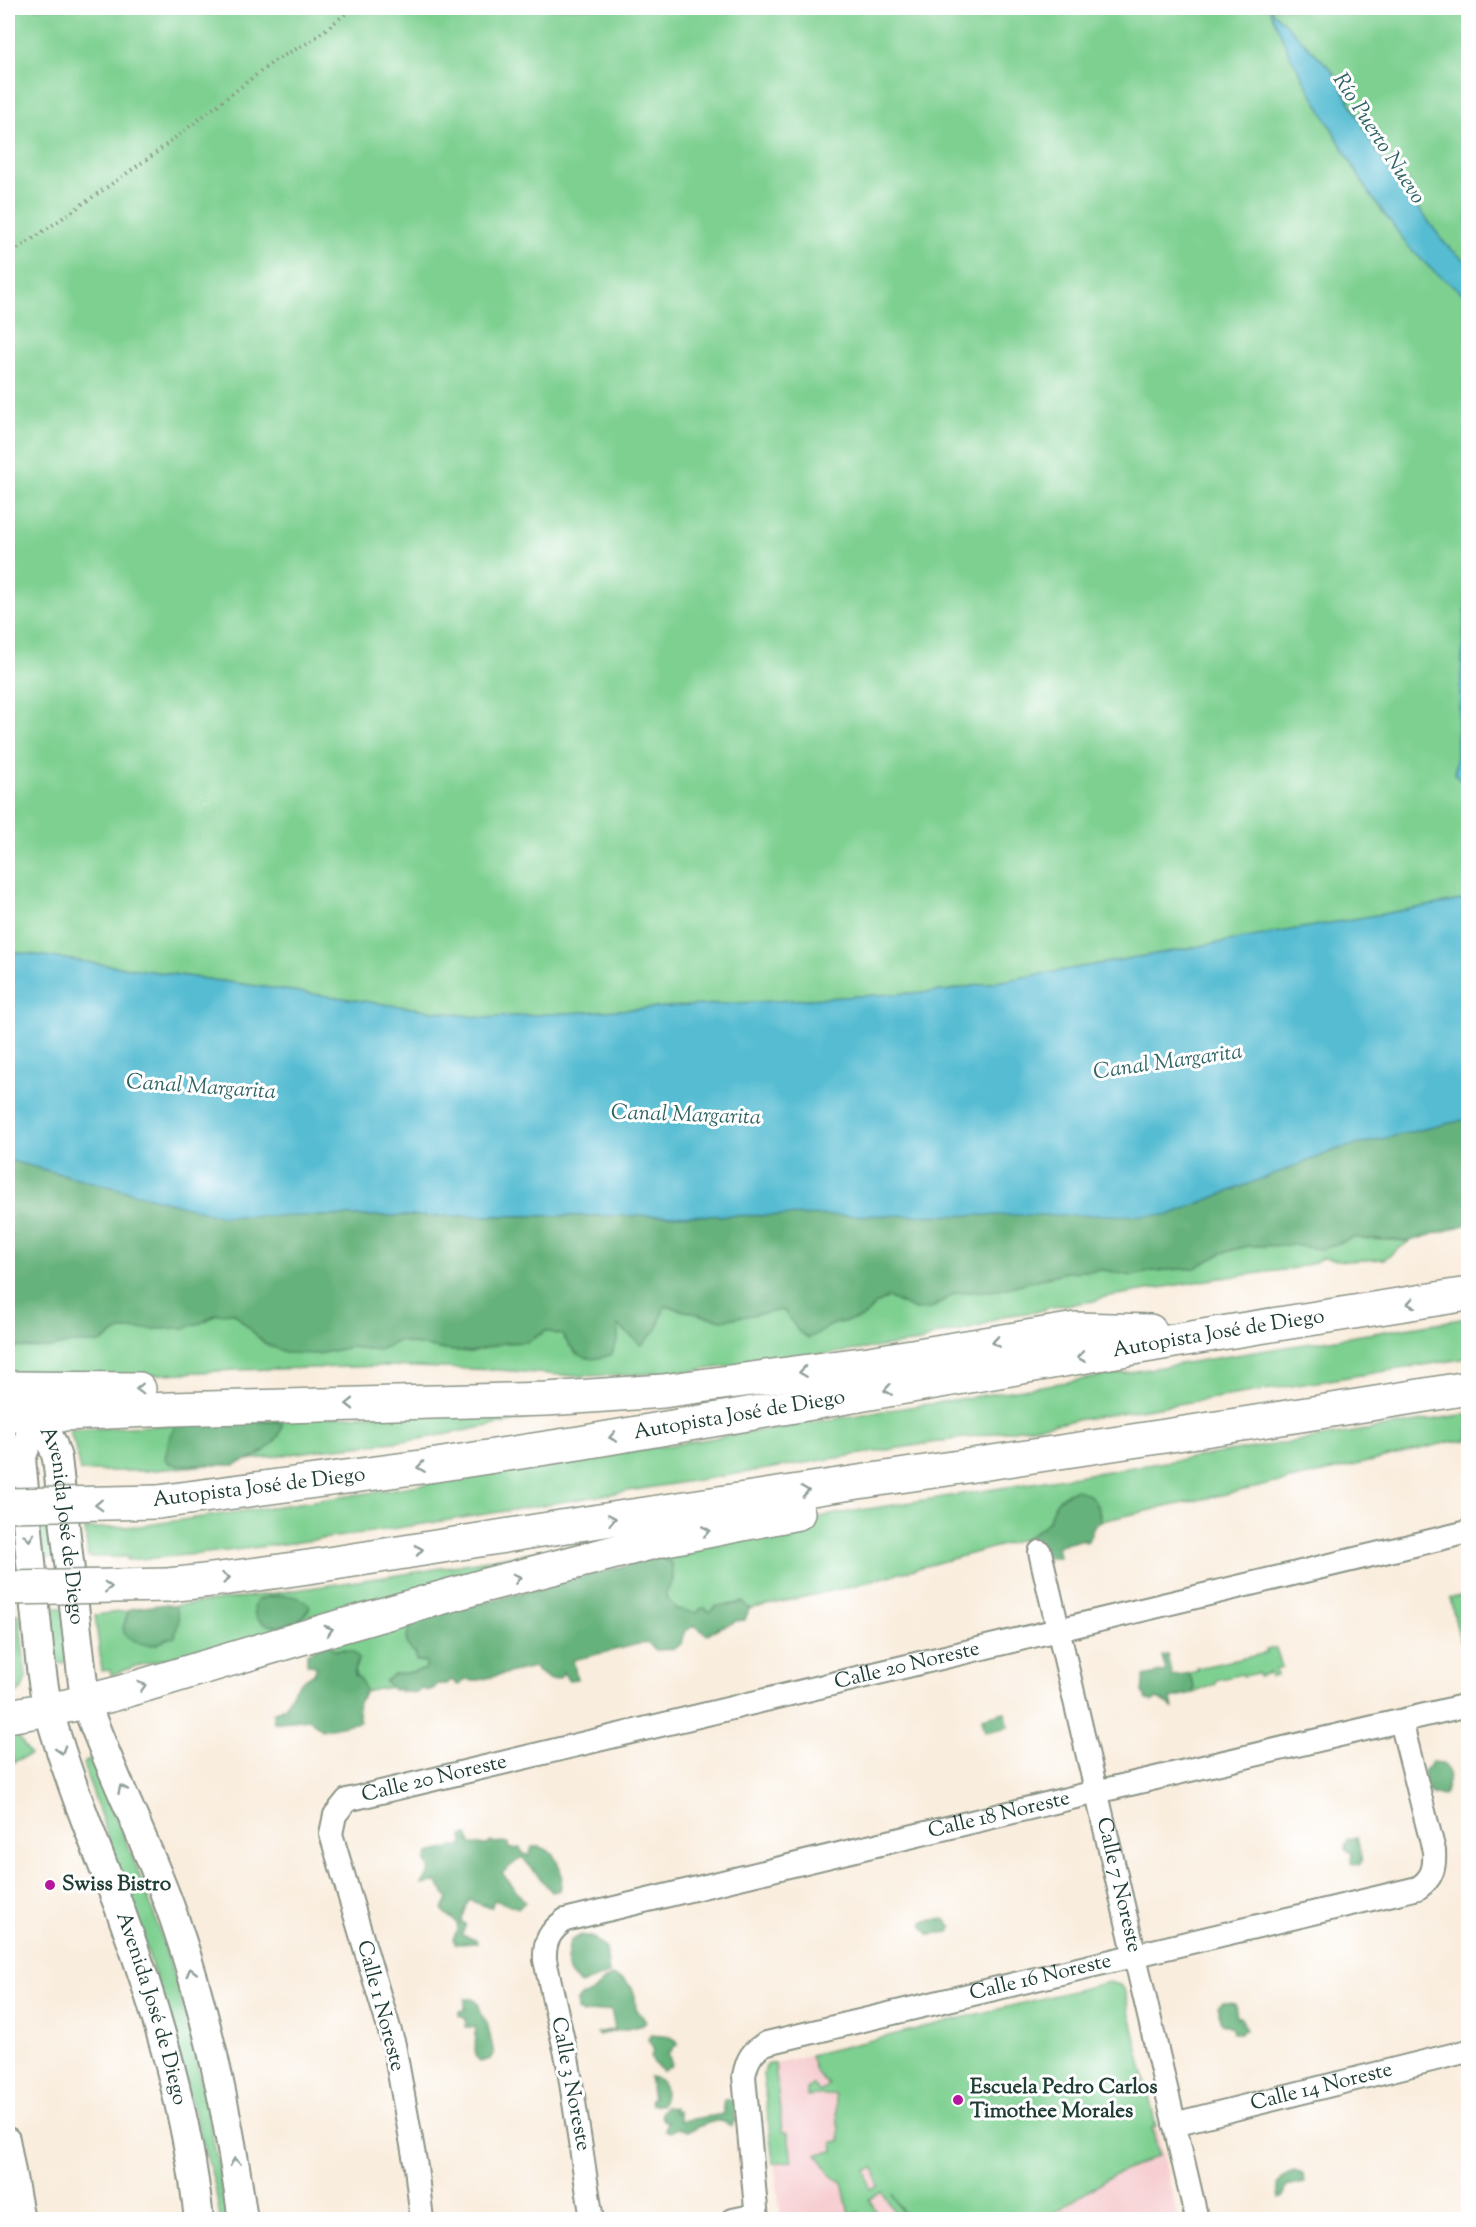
<svg xmlns="http://www.w3.org/2000/svg" width="1476" height="2227" viewBox="0 0 1476 2227" font-family="'Sorts Mill Goudy',serif">
	<rect width="100%" height="100%" fill="#fff"/>
	<filter id="ink" filterUnits="userSpaceOnUse"><feTurbulence type="fractalNoise" baseFrequency=".0167" numOctaves="2"/><feDisplacementMap in="SourceGraphic" scale="12" xChannelSelector="R" yChannelSelector="G"/><feConvolveMatrix kernelMatrix="1 2 1 2 8 2 1 2 1" color-interpolation-filters="sRGB"/></filter>
	<filter id="wash" filterUnits="userSpaceOnUse"><feTurbulence type="fractalNoise" baseFrequency=".008" numOctaves="4" result="noise"/><feDisplacementMap in="SourceGraphic" scale="24" xChannelSelector="R" yChannelSelector="G"/><feGaussianBlur stdDeviation="1.35" result="paint"/><feColorMatrix in="noise" values="0 0 0 0 0 0 0 0 0 0 0 0 0 0 0 0 0 1.4 0 .05"/><feComposite in="paint" operator="in"/></filter>
	<g filter="url(#wash)">
		<rect width="100%" height="100%" fill="#f9eddd"/>
		<path fill="#f7cfd2" d="M1109,1982l11,3 4,4 54,230h-397l-18,-145 4,-9z"/>
		<g fill="#7ed091" stroke="#4e8662" stroke-width="1.5" fill-rule="evenodd">
			<path d="M8,8h1460v255l-22,-18 -69,-93 -45,-82 -62,-60 21,47 77,135 41,55 23,23 36,27v303l-2,1 -11,172 13,18v108l-523,92 -462,27 -475,-67z"/>
			<path d="M1353,1238l57,3 -26,18 -38,2 -24,-3 -9,5 -22,6 -77,10 -109,18 -11,4 -42,6 -17,5 -33,4 -21,10 -19,5 -24,3 -18,8 -228,29 -65,4 -53,1 -75,-6 -114,-4 -149,4 -106,6 -122,-1v-28l42,1 22,-5h28l20,-13 63,-2 20,-6 13,-8 18,-1 13,12 71,29 32,-7 29,3 20,-9 46,9 26,2 32,-9 24,-1 19,-11 16,4 15,20 41,-30 23,20 16,-16 7,-23 58,14 61,-11 16,23 10,6 24,-14 29,-6 13,-13 13,-8 27,13 15,-1 25,-16 44,-3 67,-18 38,-2 28,6 21,-5 42,-3 27,-15 26,-7 45,-1 29,4z"/>
			<path d="M1468,1318v40c-269,43 -538,86 -808,128 -177,28 -354,61 -533,74l1,-3h-40l-3,-28 55,-3 235,-34z"/>
			<path d="M541,1406l-4,11 -123,23 -87,9 -108,15 -73,7h-66l-5,-25 -6,-16z"/>
			<path d="M1468,1414v26l-19,2 -122,30 -226,49c-1,-4 -1,-11 -3,-14 -1,-3 -4,-5 -7,-7 -20,-21 -38,-1 -42,21l-24,18 -184,50 -92,20 -6,-7 -29,5 -5,6h-21l-12,-4 -10,-12v-4l7,-13 -1,-17 -14,-6 115,-33z"/>
			<path d="M38,1525h18l4,32 -19,1z"/>
			<path d="M622,1537l-409,111 -77,18 -25,9 -1,-5 -8,1 -7,-56 167,-20 149,-22z"/>
			<path d="M1468,1594v44l-8,3 -10,-43z"/>
			<path d="M46,1608h19l2,52 -5,4 -7,-3 -3,-6z"/>
			<path d="M8,1614h11l7,64 -4,11 -9,7v6l-5,2z"/>
			<path d="M416,1614l-9,30 14,18h5l1,6 -3,2 -30,5 -9,6 6,6 -28,5 -9,-22 5,-11 -13,-10 -13,1 -4,-7z"/>
			<path d="M1276,1648l6,19 -7,2 2,7 -6,1 -1,-4 -11,3 -1,-3 -15,3 -1,-2 -26,6v4l-23,9 1,-6 -5,-14 9,-2 -1,-3 70,-15 -1,-3z"/>
			<path d="M8,1729h6l16,26 -22,9z"/>
			<path d="M89,1760c17,22 25,53 36,79 51,121 82,250 102,380h-7l-5,-33 -66,-230 -65,-189v-4z"/>
			<path d="M1109,1982l11,3 4,4 32,138 -4,1 7,27 -53,24 -61,40h-138l-15,-25 13,25h-7l-16,-27 -13,7 12,20h-20l-2,-7 -10,2 -7,-32c-13,-5 -16,-17 -25,-28l17,-3 -1,-9 7,-1 -5,-47 -28,2v-7l6,-5 7,8 8,-7 -13,-14 -5,-16zM874,2168l4,18 -8,3 -5,-19z"/>
			<path d="M775,2063l7,68 6,2 4,28 -19,2 -10,-89 4,-9z"/>
		</g>
		<g fill="#66b27b" stroke="#427858" stroke-width="1.5">
			<path d="M1468,1119v105l-58,17 -57,-3 -31,11 -29,-4 -45,1 -26,7 -27,15 -42,3 -21,5 -28,-6 -38,2 -67,18 -44,3 -25,16 -15,1 -27,-13 -13,8 -13,13 -29,6 -24,14 -10,-6 -16,-22 -61,10 -57,-14 -8,23 -15,16 -24,-20v15l-7,15c-27,9 -33,2 -49,-20l-16,-4 -19,11 -24,1 -32,9 -26,-2 -46,-9 -20,9 -29,-3 -32,7 -31,-1 -23,-10 -30,-30 -18,1 -13,8 -20,6 -63,2 -20,13h-28l-22,5 -42,-1v-187l214,56 947,-1 169,-66z"/>
			<path d="M178,1421l104,1c1,16 -16,29 -29,36 -6,3 -12,3 -18,7h-58l-8,-2 -4,-4 5,-24z"/>
			<path d="M1076,1490c19,3 21,14 25,31l-7,5 -6,15 -3,1 -1,-3 -27,7 2,12h-10l-24,-19 24,-18c3,-17 11,-26 27,-31z"/>
			<path d="M658,1557l14,6 1,17 -7,13v4l10,12 21,4 3,-4 5,-1 4,4 8,-6h12l14,-4 6,7 -4,11 -10,1 -1,2 -16,5 -10,7 -13,-9c-11,4 -12,7 -14,18l-8,5 -17,1 -9,-8 -74,18 4,19 -9,1 -5,-8 -3,6 -9,2 -13,-8 -4,-5 -60,14 -8,-1 -8,5 -7,-5 -4,4h-9l-5,5 -7,2 -4,-4 -5,6 -17,-2v-2l-6,1 -9,-9 9,-6 30,-5 2,-2v-6l-10,-1v-7c-14,-8 -9,-20 -4,-33z"/>
			<path d="M271,1596c14,-1 30,-2 39,10 -6,26 -67,29 -54,-5z"/>
			<path d="M166,1604l10,3 3,12 -4,18c-11,1 -11,5 -18,7 -12,3 -22,-2 -32,-9l-2,-7 6,-19z"/>
			<path d="M329,1643l5,7c11,1 18,-4 25,9l-5,12 1,4 6,4 4,11 -8,17 3,15 -39,8 -12,-11 -35,4 -1,-10 12,-6 10,-19 7,-7 12,-8 3,-6 -10,-3v-11z"/>
			<path d="M1167,1655l5,21 17,-3 5,14 -1,6 -22,5 2,11 -4,-5 -12,-6 -4,3 -6,-1 -5,-8 2,-16 22,-5 -4,-15z"/>
			<path d="M1005,1712l4,15 -24,5 -3,-14z"/>
			<path d="M1432,1762c24,0 16,22 12,34l-12,-2 -5,-3 -4,-19z"/>
			<path d="M467,1835l4,9 16,1 4,-3c6,2 11,-1 17,1l1,6 11,-1 3,5 6,3 3,-9c22,-3 34,24 28,43l-8,2 -30,-35 -20,16 23,29 -6,6 -25,-8 -3,8 -22,-8 -8,22 5,2 -4,11 14,5 1,3 -21,1 -3,-5c11,-20 0,-16 -10,-29l5,-11 -11,-17 -15,3 8,-15 -4,-9 3,-8 34,-8 -1,-9z"/>
			<path d="M1357,1838l5,23 -3,4 -8,-2 1,-10 -5,-3 -2,-5 3,-6z"/>
			<path d="M945,1919l7,8 -2,5 -21,2 -7,-9 2,-4z"/>
			<path d="M581,1935l14,3 11,11 3,25 -28,10c-18,-11 -15,-23 -11,-43z"/>
			<path d="M612,1976l11,3 9,9 3,8 1,13 10,12 -4,4 -6,2 -38,8 -1,-2 18,-4 -4,-20 -29,5 -5,-4v-9l4,-5c14,0 17,-15 31,-20z"/>
			<path d="M465,1999h8l5,4 4,13 5,6 7,32 -3,5 -11,3c-9,-9 -2,-23 -5,-35h-10l1,-8 -7,-4v-4l6,-1z"/>
			<path d="M1222,2002l13,2 2,13h4l5,13 -5,1v2h-8l-1,-6 -10,-4 -5,-17z"/>
			<path d="M651,2035c10,2 22,-2 27,9l-10,10 4,11 -9,6 -9,-7 -3,-7 3,-6 -6,-12z"/>
			<path d="M649,2077c17,1 19,15 12,28l-10,-1 -1,-5 3,-1z"/>
			<path d="M729,2099l6,3 3,8 -5,4 3,6 -5,6c-15,-12 -28,1 -43,5l-10,-3 -8,4 -5,-2 2,-8 -5,-3 -1,-6 4,-6 9,1 1,5 3,-2 3,10 43,-7v-14z"/>
			<path d="M1294,2171l9,3 2,9 -19,4 -2,9 -5,2 -2,-13 10,-11z"/>
		</g>
		<g fill="#54bcd2" stroke="#3a7c83" stroke-width="1.5">
			<path d="M1269,8l63,62 45,82 69,93 22,18v34l-36,-27 -23,-23 -41,-55 -77,-135z"/>
			<path d="M1468,600v191l-13,-18 11,-172z"/>
			<path d="M1468,899v220l-130,30 -169,66 -947,1 -214,-56v-209l475,67 462,-27z"/>
		</g>
	</g>
	<g filter="url(#ink)">
		<g fill="none" stroke-linecap="round" stroke-linejoin="round">
			<defs>
				<g id="minor">
					<path id="s1" d="M1040,1552l157,668"/>
					<path id="s2" d="M1174,2124l294,-73"/>
					<path d="M8,2139l15,81"/>
					<path id="s3" d="M422,2220l-6,-53 -22,-122 -63,-211 4,-19 12,-15 1121,-268"/>
					<path id="s4" d="M592,2220l-24,-157 -23,-103c-1,-19 5,-29 20,-40l531,-128 372,-87"/>
					<path d="M733,2220l23,-5"/>
					<path id="s5" d="M757,2220l-13,-144c3,-16 8,-26 23,-33l651,-155c15,-10 17,-21 16,-37l-33,-130"/>
				</g>
				<g id="major">
					<path id="s6" d="M41,1421l11,22 5,15 28,243c27,75 64,145 90,220 33,96 54,198 68,299"/>
					<path id="s7" d="M41,1421l-13,19 -7,19c5,50 10,99 14,149 4,34 5,70 14,103 19,69 47,135 72,201 36,99 67,203 78,308"/>
				</g>
				<g id="highway">
					<path d="M8,1388l131,1"/>
					<path d="M8,1413l33,8 22,-7 108,-5 376,-10 116,-8 206,-28 207,-34 74,2"/>
					<path id="s8" d="M158,1502l278,-37 143,-22 642,-110 247,-39"/>
					<path d="M168,1585c158,-17 314,-47 471,-70 276,-42 553,-81 829,-127"/>
					<path d="M8,1716l59,-10 48,-12 213,-64 158,-45 180,-46 132,-26"/>
				</g>
			</defs>
			<use href="#minor" stroke="#8c9588" stroke-width="26"/>
			<use href="#major" stroke="#8c9588" stroke-width="32"/>
			<use href="#highway" stroke="#8c9588" stroke-width="36"/>
			<path stroke="#8c9588" stroke-width="4" stroke-dasharray="1.5 4.5" stroke-linecap="butt" d="M8,256l145,-101 121,-94 37,-20 42,-33"/>
			<use href="#minor" stroke="#fff" stroke-width="22"/>
			<use href="#major" stroke="#fff" stroke-width="28"/>
			<use href="#highway" stroke="#fff" stroke-width="33"/>
			<defs>
				<g id="highway-bridge">
					<path d="M8,1505l150,-3"/>
					<path d="M8,1588l160,-3"/>
				</g>
			</defs>
			<use href="#highway-bridge" stroke="#8c9588" stroke-width="36" stroke-linecap="butt"/>
			<use href="#highway-bridge" stroke="#fff" stroke-width="33"/>
		</g>
		<defs><path id="oneway-chevron" d="M-2-3.5L2.5 0L-2 3.5" fill="none" stroke-width="1.6" stroke-linecap="round" stroke-linejoin="round" transform="scale(1.5)"/></defs>
		<g stroke="#8f9e9a">
			<use href="#oneway-chevron" transform="translate(1411 1303) rotate(171)"/>
			<use href="#oneway-chevron" transform="translate(996 1342) rotate(171)"/>
			<use href="#oneway-chevron" transform="translate(1081 1357) rotate(170)"/>
			<use href="#oneway-chevron" transform="translate(803 1372) rotate(172)"/>
			<use href="#oneway-chevron" transform="translate(140 1389) rotate(178)"/>
			<use href="#oneway-chevron" transform="translate(888 1390) rotate(170)"/>
			<use href="#oneway-chevron" transform="translate(350 1404) rotate(179)"/>
			<use href="#oneway-chevron" transform="translate(613 1437) rotate(170)"/>
			<use href="#oneway-chevron" transform="translate(421 1467) rotate(172)"/>
			<use href="#oneway-chevron" transform="translate(805 1491) rotate(-8)"/>
			<use href="#oneway-chevron" transform="translate(99 1505) rotate(178)"/>
			<use href="#oneway-chevron" transform="translate(612 1519) rotate(-9)"/>
			<use href="#oneway-chevron" transform="translate(706 1531) rotate(-11)"/>
			<use href="#oneway-chevron" transform="translate(29 1537) rotate(85)"/>
			<use href="#oneway-chevron" transform="translate(419 1550) rotate(-9)"/>
			<use href="#oneway-chevron" transform="translate(226 1578) rotate(-6)"/>
			<use href="#oneway-chevron" transform="translate(517 1578) rotate(-14)"/>
			<use href="#oneway-chevron" transform="translate(108 1587) rotate(-2)"/>
			<use href="#oneway-chevron" transform="translate(329 1630) rotate(-16)"/>
			<use href="#oneway-chevron" transform="translate(142 1686) rotate(-17)"/>
			<use href="#oneway-chevron" transform="translate(61 1750) rotate(73)"/>
			<use href="#oneway-chevron" transform="translate(122 1789) rotate(-114)"/>
			<use href="#oneway-chevron" transform="translate(191 1972) rotate(-106)"/>
			<use href="#oneway-chevron" transform="translate(235 2162) rotate(-99)"/>
		</g>
	</g>
	<g fill="#b5179e" stroke="#fff" stroke-width="2">
		<circle cx="50" cy="1885" r="6"/>
		<circle cx="958" cy="2100" r="6"/>
	</g>
	<g text-anchor="middle" dominant-baseline="central" stroke-width="6" stroke-linejoin="round" paint-order="stroke">
		<g font-size="21" fill="#1f3d34" stroke="#fff">
			<text stroke="none"><textPath href="#s8" startOffset="1074">Autopista José de Diego</textPath></text>
			<text stroke="none"><textPath href="#s8" startOffset="588">Autopista José de Diego</textPath></text>
			<text transform="translate(259 1488) rotate(-7)">Autopista José de Diego</text>
			<text stroke="none"><textPath href="#s6" startOffset="108">Avenida José de Diego</textPath></text>
			<text stroke="none"><textPath href="#s3" startOffset="1012">Calle 20 Noreste</textPath></text>
			<text stroke="none"><textPath href="#s3" startOffset="526">Calle 20 Noreste</textPath></text>
			<text stroke="none"><textPath href="#s4" startOffset="758">Calle 18 Noreste</textPath></text>
			<text stroke="none"><textPath href="#s1" startOffset="342">Calle 7 Noreste</textPath></text>
			<text stroke="none"><textPath href="#s5" startOffset="468">Calle 16 Noreste</textPath></text>
			<text transform="translate(380 2006) rotate(75)">Calle 1 Noreste</text>
			<text stroke="none"><textPath href="#s7" startOffset="612">Avenida José de Diego</textPath></text>
			<text transform="translate(570 2084) rotate(79)">Calle 3 Noreste</text>
			<text stroke="none"><textPath href="#s2" startOffset="152">Calle 14 Noreste</textPath></text>
		</g>
		<g font-size="21" font-weight="bold" fill="#1f3d34" stroke="#fff" text-anchor="start">
			<text x="62" y="1885">Swiss Bistro</text>
			<text x="970" y="2088">Escuela Pedro Carlos<tspan x="970" dy="24">Timothee Morales</tspan></text>
		</g>
		<g font-size="22" font-style="italic" fill="#2f6363" stroke="#fff">
			<text transform="translate(1378 139) rotate(57)">Río Puerto Nuevo</text>
			<text transform="translate(1168 1063) rotate(-8)">Canal Margarita</text>
			<text transform="translate(201 1088) rotate(4)">Canal Margarita</text>
			<text transform="translate(686 1116) rotate(2)">Canal Margarita</text>
		</g>
	</g>
	<rect width="1476" height="2227" fill="none" stroke="#fff" stroke-width="30"/>
</svg>
